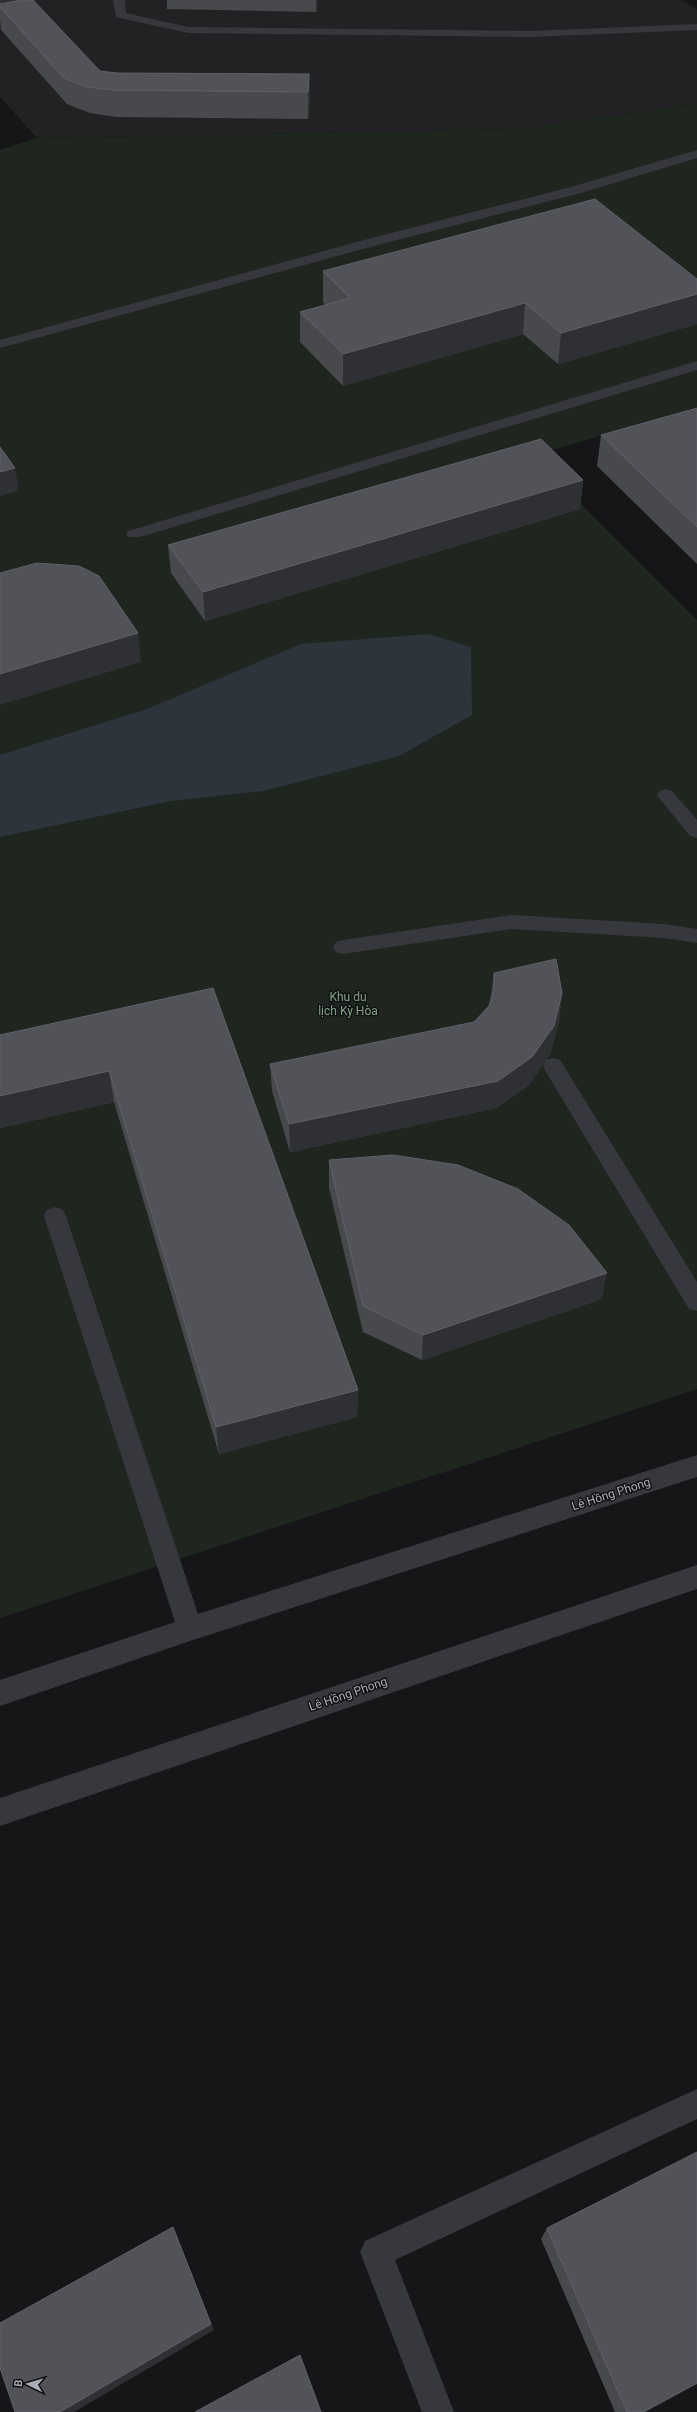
<svg xmlns="http://www.w3.org/2000/svg" width="697" height="2412" viewBox="0 0 697 2412" font-family="Roboto,sans-serif">
	<rect width="100%" height="100%" fill="#161618"/>
	<path fill="#222225" d="M0,0h682l15,10v94l-179,25 -481,9 -37,-41z"/>
	<path fill="#1e261f" d="M697,104v303l-164,49 164,164v769l-697,229v-1468l37,-12 481,-9z"/>
	<path fill="#2c353c" d="M428,634l43,13 1,68 -73,41 -136,35 -92,10 -171,36v-82l147,-46 154,-65z"/>
	<g fill="none" stroke-linecap="round" stroke-linejoin="round">
		<g fill="#37383d" fill-rule="evenodd">
			<path d="M113,0h12l1,13 62,14 343,4 166,-7v6l-166,7 -343,-4 -72,-16z"/>
			<path d="M697,150v8l-116,35 -207,53 -374,102v-8l364,-100 207,-53z"/>
			<path d="M697,361v9l-557,167h-12l-2,-3 2,-3z"/>
			<path d="M666,789l6,2 25,29v18l-7,-2 -30,-37 -3,-4 3,-4z"/>
			<path d="M512,915l152,9 33,5v14l-33,-5 -152,-9 -169,25 -7,-2 -3,-5 3,-5 7,-2z"/>
			<path d="M553,1058l7,2 137,222v29l-8,-2 -143,-237 -3,-6 3,-6z"/>
			<path d="M55,1207l8,3 3,6 132,398 499,-159v22l-507,164 -190,65v-26l175,-58 -131,-406 3,-6z"/>
			<path d="M697,1565v24l-697,237v-28z"/>
			<path d="M697,2089v30l-302,141 59,152h-32l-62,-160 5,-11z"/>
		</g>
	</g>
	<g fill="#47494d">
		<path d="M0,0l100,71 17,2 192,1 1,27 -2,18 -192,-2 -26,-4 -23,-9 -66,-74 -1,-11z"/>
		<path d="M167,0h151l-2,12 -149,-3z"/>
		<path d="M323,271l374,8v45l-139,40 -35,-30 -180,52 -43,-44v-30l25,-7 -2,-3z"/>
		<path d="M697,408v156l-100,-98 4,-31z"/>
		<path d="M583,480l-3,29 -375,112 -34,-48 -3,-28z"/>
		<path d="M494,973l68,20 -3,28 -9,33 -21,31 -33,23 -206,44 -18,-61 -2,-27 204,-42 15,-16 2,-10z"/>
		<path d="M213,988l145,402 -1,27 -138,37 -105,-352 -114,26v-93z"/>
		<path d="M329,1160l273,139 -180,61 -59,-28 -34,-144z"/>
		<path d="M547,2228l150,156 -52,28h-30l-74,-173z"/>
	</g>
	<g fill="#2f3033">
		<path d="M0,0h25l-25,5z"/>
		<path d="M316,0h2l-2,12z"/>
		<path d="M309,74l1,27 -2,18v-27z"/>
		<path d="M697,294v30l-139,40 3,-31z"/>
		<path d="M525,303l-2,31 -180,52v-32z"/>
		<path d="M15,468l4,23 -19,5v-24z"/>
		<path d="M583,480l-3,29 -375,112 -2,-29z"/>
		<path d="M138,633l3,29 -141,43v-31z"/>
		<path d="M562,993l-3,28 -9,33 -21,31 -33,23 -206,44 -1,-28z"/>
		<path d="M109,1071l5,31 -114,26v-32z"/>
		<path d="M607,1273l-5,26 -180,61 1,-25z"/>
		<path d="M358,1390l-1,27 -138,37 -3,-27z"/>
		<path d="M173,2227l41,103 -140,82h-14z"/>
		<path d="M697,2383v1l-52,28h-2z"/>
	</g>
	<g fill="#525359" stroke="#5f6168">
		<path d="M22,0h11l67,71 17,2 192,1 -1,18 -195,-2 -26,-3 -23,-9 -64,-71v-3z"/>
		<path d="M595,199l102,80v15l-136,39 -36,-30 -182,51 -43,-42 50,-14 -27,-27z"/>
		<path d="M697,408v119l-96,-92z"/>
		<path d="M541,439l42,41 -380,112 -35,-47z"/>
		<path d="M0,447l15,21 -15,4z"/>
		<path d="M37,563l42,3 20,10 39,57 -138,41v-101z"/>
		<path d="M556,959l6,34 -8,33 -22,31 -34,24 -209,43 -19,-60 204,-42 15,-16 5,-18v-15z"/>
		<path d="M213,988l145,402 -142,37 -107,-356 -109,25v-61z"/>
		<path d="M393,1155l65,10 60,24 51,36 38,48 -184,62 -60,-29 -34,-146z"/>
		<path d="M697,2152v231l-54,29h-16l-80,-184z"/>
		<path d="M173,2227l38,97 -151,88h-45l-15,-44v-45z"/>
		<path d="M300,2355l21,57h-126z"/>
	</g>
	<g text-anchor="middle" dominant-baseline="central" stroke-width="3" stroke-linejoin="round" paint-order="stroke">
		<g font-size="12" fill="#7fa381" stroke="#111113">
			<text x="348" y="997">Khu du<tspan x="348" dy="14">lịch Kỳ Hòa</tspan></text>
		</g>
		<g font-size="12" fill="#a8adb8" stroke="#111113">
			<text transform="translate(611 1494) rotate(-18)">Lê Hồng Phong</text>
			<text transform="translate(348 1694) rotate(-19)">Lê Hồng Phong</text>
		</g>
	</g>
	<g transform="translate(28 2384) rotate(275)" stroke="#111113" stroke-width="3" paint-order="stroke">
	<path d="M0-3L7 15L0 10L-7 15Z" fill="#a8adb8"/>
	<text y="-6" font-size="11" font-weight="bold" text-anchor="middle" fill="#a8adb8">B</text>
	</g>
</svg>
